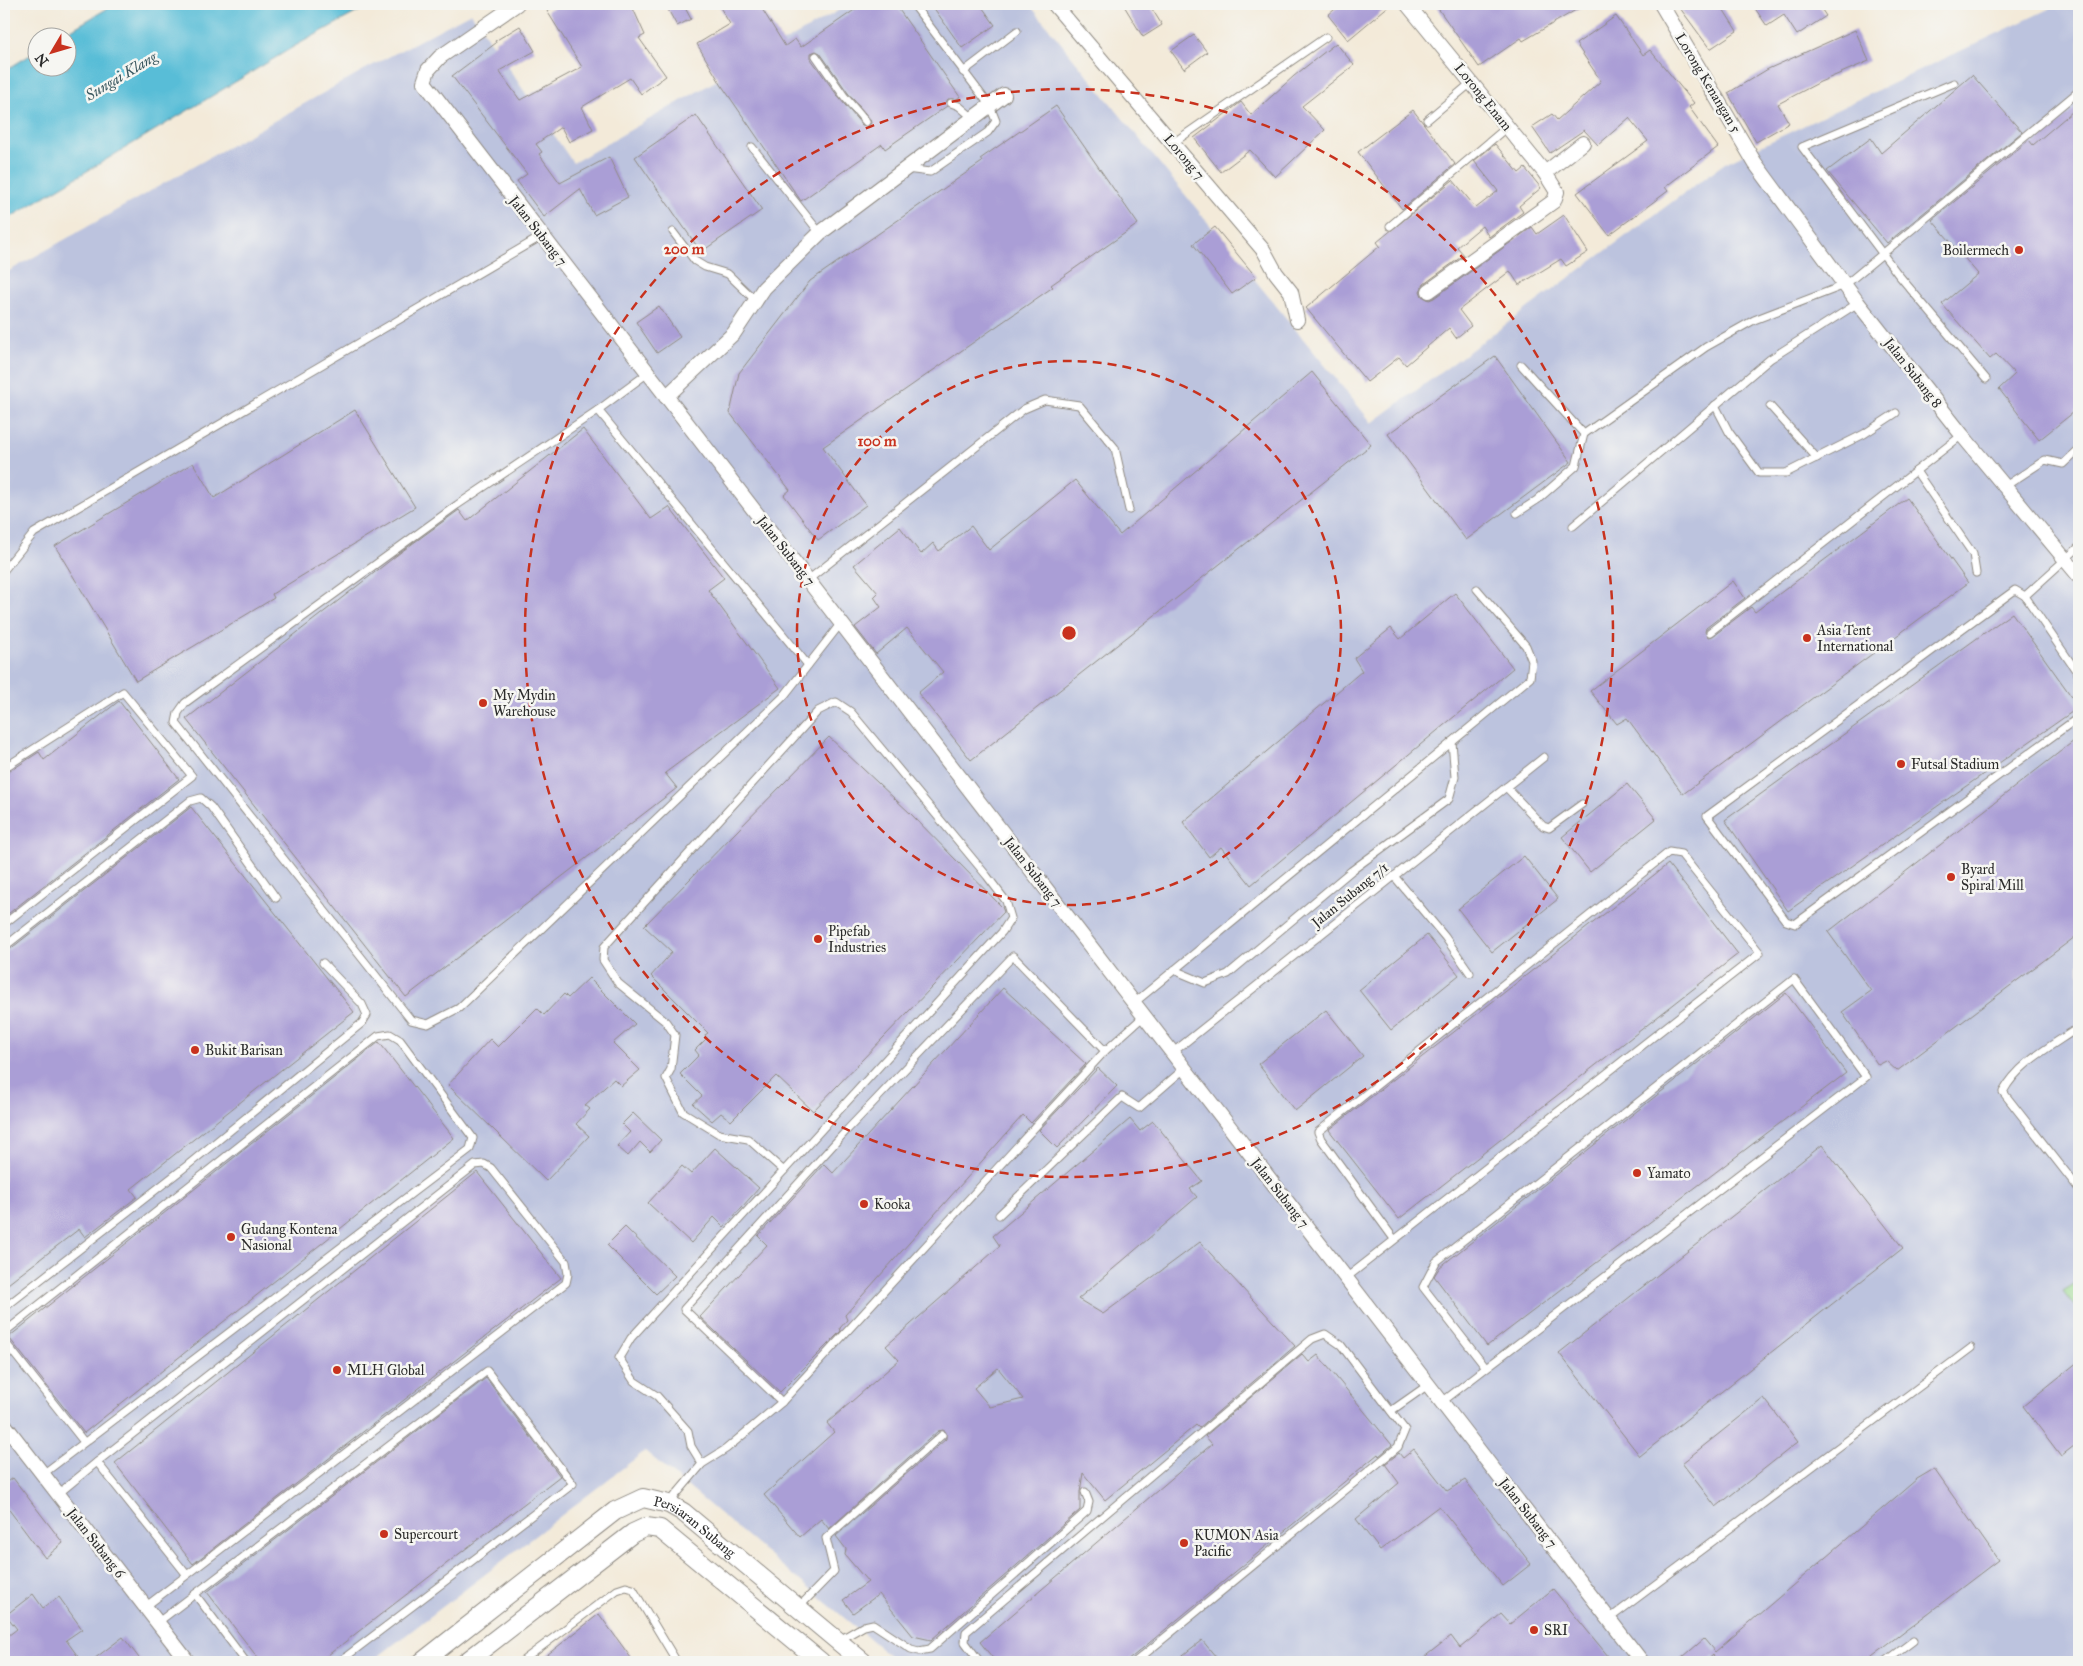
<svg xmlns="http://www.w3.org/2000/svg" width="2083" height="1666" viewBox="0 0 2083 1666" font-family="'IM FELL Great Primer',serif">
	<rect width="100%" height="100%" fill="#f6f6f2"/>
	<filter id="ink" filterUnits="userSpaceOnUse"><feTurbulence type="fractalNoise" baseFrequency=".02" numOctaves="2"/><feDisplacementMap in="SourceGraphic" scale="10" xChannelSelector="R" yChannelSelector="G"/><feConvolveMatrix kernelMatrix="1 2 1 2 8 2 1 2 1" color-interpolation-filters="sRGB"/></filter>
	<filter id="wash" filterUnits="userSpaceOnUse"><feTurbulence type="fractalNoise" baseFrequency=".0096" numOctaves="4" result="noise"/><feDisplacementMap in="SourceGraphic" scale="20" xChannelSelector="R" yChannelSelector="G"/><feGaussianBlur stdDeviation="1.12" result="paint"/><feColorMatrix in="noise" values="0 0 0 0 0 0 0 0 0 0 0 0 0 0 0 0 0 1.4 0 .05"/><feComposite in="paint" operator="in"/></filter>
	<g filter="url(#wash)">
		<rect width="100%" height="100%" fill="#f3ead9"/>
		<path fill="#bcc3de" d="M850,4h179l343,419 353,-260 334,-159h20v1658h-1182l-252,-211 -274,211h-367v-1388l358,-203 109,-58 102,150z"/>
		<path fill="#99d88e" stroke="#62825c" d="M2079,1281v31l-16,-21z"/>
		<path fill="#59bdd7" stroke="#427481" d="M115,4h257l-77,42 -291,175v-150l33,-20 1,17h30v-30l-9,-1z"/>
		<g id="blocks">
			<g fill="#aa9ed6" fill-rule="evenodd">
				<path d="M559,4h72l14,31 -6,3 27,38 -25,18 -11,-16 -48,29 11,22 -24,13 -8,-15 -25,17 6,8 -3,2 21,29 49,-26 19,40 -34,18 -14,-26 -36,28 -27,-36 10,-7 -75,-98 44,-33 -1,-2 25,-15 15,25 -36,20 21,29 62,-33 -35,-56z"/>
				<path d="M665,4h18l8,15 -14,7z"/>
				<path d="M718,4h41l26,42 10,-7 6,8 62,-43h32l65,93 -4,2h-8l-2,3 1,4 -62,43 -3,-5 -81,57 -79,-115 -25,-42 33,-20zM816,51l4,2 28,40 22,26 1,4 -2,3 -7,-1 -22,-26 -29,-40v-6z"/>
				<path d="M931,4h49l15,21 -33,23z"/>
				<path d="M1123,4h26l13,21 -19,12z"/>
				<path d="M1341,4h50l-43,36 -20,-25z"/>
				<path d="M1435,4h151l-63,37 -2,-3 -42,29z"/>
				<path d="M1677,4h43l17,27 -27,18z"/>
				<path d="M1752,4h66l8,12 -29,19 -13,-20 -17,11z"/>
				<path d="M1616,16l27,39 7,-5 44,53 -5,4 29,40 -53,40 3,4 -59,44 -32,-42 71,-52 -19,-23 -31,27 -14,-15 -34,23 -18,-26 20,-13 5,6 44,-39 -25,-37z"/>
				<path d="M1855,30l14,31 -49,21 -42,22 11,19 -33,19 -28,-49 40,-24z"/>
				<path d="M1194,35l13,17 -23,17 -13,-18z"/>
				<path d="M1336,43l18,22 -52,41 23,24 -50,47 -25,-27 -29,22 -27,-34 47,-36 10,13 43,-39z"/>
				<path d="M1972,75l50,57 -135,111 -60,-72 44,-33 10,15z"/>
				<path d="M1056,106l82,118 -87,61 2,2 -230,160 43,58 -48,35 -34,-45 6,-5 -60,-77 9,-40 71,-92 172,-119 -2,-3z"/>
				<path d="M2079,106v302l-40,32 -40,-51 16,-15 -19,-20 -6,5 -48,-55 36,-30 -46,-54 97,-80 4,5z"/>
				<path d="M1413,110l42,54 -53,45 -44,-57z"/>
				<path d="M696,115l66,95 -61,42 -66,-95z"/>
				<path d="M1495,144l24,29 6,-5 16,20 -22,18 4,6 -34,25 -7,-11 -25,21 7,8 -40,29 -4,7 2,5 7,4 5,-2 98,-71 5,7 27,-19 24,37 -22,14 -5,-7 -42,26 -9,-14 -51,39 12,16 -15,12 -7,-10 -43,37 -7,-8 -32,25 -61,-74 74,-62 -3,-4 76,-62 23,28 22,-17 -24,-30z"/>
				<path d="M1215,227l41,50 -24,17 -39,-50z"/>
				<path d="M659,306l21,31 -23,16 -21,-31z"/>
				<path d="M1495,356l76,106 -105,78 -78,-106z"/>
				<path d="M1312,372l59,73 -400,315 -53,-67 25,-21 -36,-44 -31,26 -21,-27 26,-20 -7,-10 4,-4 -24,-28 46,-38 21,27 12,-11 6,8 32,-25 18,24 86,-70 45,55z"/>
				<path d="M355,410l60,97 -143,87 2,4 -138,83 -81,-135 138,-83 21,35z"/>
				<path d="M583,429l68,90 18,-12 55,71 -16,12 72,98 -115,85 12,15 -271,209 -220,-278 215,-167 58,-42 8,11z"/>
				<path d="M1907,498l61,85 -285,211 -56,-76 -10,6 -27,-33 143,-110 12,17 -39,30 -1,4 3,5 5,-1 38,-29 4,5z"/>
				<path d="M1455,593l58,75 -262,217 -30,-38 -12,10 -26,-35 179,-151 -8,-13 37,-30 9,11z"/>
				<path d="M2012,613l67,94 -291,204 -63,-91z"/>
				<path d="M119,701l60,78 -175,138v-142l35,-23 5,8z"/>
				<path d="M829,737l82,77 91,93 2,5 -191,199 -37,-35 -45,45 -10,-8 -9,8 -19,-17 9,-8 -22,-22 19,-19 -4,-5 12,-12 -2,-3 3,-2 -57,-57 21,-24 -28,-26z"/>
				<path d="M2079,737v197l-182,137 -11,-10 -8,4 -36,-53 29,-21 -43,-59z"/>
				<path d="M1627,784l29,35 -66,53 -28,-35z"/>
				<path d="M191,807l163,205 -223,177 6,8 -52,40 -6,-8 -75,58v-333z"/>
				<path d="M1524,856l34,43 -66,53 -34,-43z"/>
				<path d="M1668,864l70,90 -339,265 -70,-89z"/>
				<path d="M1427,935l32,40 -68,55 -32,-40z"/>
				<path d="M589,978l46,46 -22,19 27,27 -19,16 -7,-7 -29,26 5,4 -14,15 13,12 -43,45 -98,-96 42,-46 8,8 39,-39 7,7 20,-21 4,4z"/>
				<path d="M1003,988l83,76 -55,59 -8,-8 -178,200 2,5 -7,8 1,3 -61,61 -80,-75 67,-72 -9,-9 66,-72 9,9z"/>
				<path d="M1786,993l60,80 -359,273 -53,-70 6,-9z"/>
				<path d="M1326,1010l37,46 -68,55 -37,-47z"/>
				<path d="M379,1042l75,96 -370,295 -74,-94v-3z"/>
				<path d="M1098,1068l19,18 -60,62 -18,-18z"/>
				<path d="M633,1113l28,27 -11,12 -10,-10 -12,14 -11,-10 13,-14 -8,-8z"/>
				<path d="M1130,1119l10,12 13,-10 49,60 -12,8 7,8 -119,102 25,15 97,-72 95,104 -96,82 -3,-3 -91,75 -22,-27 -3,19v18l-149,130 -18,-4 -34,-42 -26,19 -10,-13 25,-18 -23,-27 1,-6 -10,-13 110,-97v-7l-3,-2 -5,1 -109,98 -8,-10 -21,18 -36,-42 70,-63 -7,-9 72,-63 -13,-14 114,-100 -7,-10zM998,1368l25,31 -33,8 -16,-19z"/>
				<path d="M1822,1145l81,103 -263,208 -81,-103z"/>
				<path d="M715,1148l44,40 -35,39 -10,-10 -23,26 -43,-40 34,-37 9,8z"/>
				<path d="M477,1172l84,106 -368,286 -78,-101z"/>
				<path d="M625,1227l50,49 -19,18 -49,-49z"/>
				<path d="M1302,1354l7,8 9,-7 74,90 -13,11 -1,-2 -252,208h-130l-16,-20 232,-198 -7,-8z"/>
				<path d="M2079,1361v81l-18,14 -38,-50z"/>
				<path d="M486,1378l74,98 -241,186h-58l-54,-70z"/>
				<path d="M1764,1398l34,44 -82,65 -34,-44z"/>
				<path d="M1414,1449l33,42 18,-11 66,84 -28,22 -64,-80 -59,44 -24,-31 43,-36 -14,-19 14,-11 4,5z"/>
				<path d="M1934,1469l64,91 -134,102h-146l-5,-7 -8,7h-28l27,-23 11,13 202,-173z"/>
				<path d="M13,1478l50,65 -18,15 -41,-55v-18z"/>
				<path d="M1553,1589l60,73h-195l33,-26 9,12 41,-34 9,10z"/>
				<path d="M33,1594l10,14 16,-11 23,32 -16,11 16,22h-78v-23l13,-10 -11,-14z"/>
				<path d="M599,1614l35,48h-96z"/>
				<path d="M123,1637l19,25h-52z"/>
				<path d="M1202,1640l18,22h-46z"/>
			</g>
		</g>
	</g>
	<g filter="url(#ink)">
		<use href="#blocks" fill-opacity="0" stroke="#8f8a82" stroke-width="1"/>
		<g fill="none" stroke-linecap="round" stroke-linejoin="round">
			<defs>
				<g id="service">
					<path d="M816,56l28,40 22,26"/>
					<path d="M963,72l54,-41"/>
					<path d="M1954,83l-152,64 95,126 89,106"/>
					<path d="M951,103l8,3 14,12"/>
					<path d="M1427,120l45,-38"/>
					<path d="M1173,143l153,-106"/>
					<path d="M752,147l68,86"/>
					<path d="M906,169l24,3 58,-40 8,-11 -6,-15 -77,-102"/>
					<path d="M1390,226l117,-99"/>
					<path d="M673,232l22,29 10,6 23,7 27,26"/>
					<path d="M1521,365l63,69"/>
					<path d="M648,373l-50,37 -141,95 -272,198 -7,10 -2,10 235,297 17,4 31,-16 325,-312 57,-73"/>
					<path d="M1715,405l14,27 30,41h27l78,-39 32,-21"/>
					<path d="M1770,406l47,52"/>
					<path d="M598,410l210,255"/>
					<path d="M1916,471l57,83 3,19"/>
					<path d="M2004,487l41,-27 18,4 16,-15"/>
					<path d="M1517,513l20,-13 39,-34 8,-32 122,-87 48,-27 91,-35 234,-194"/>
					<path d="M1573,526l197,-167 88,-56"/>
					<path d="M2079,547l-54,49 -10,-6 -308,226 79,105 9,3 284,-207"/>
					<path d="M4,570l30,-37 508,-297"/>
					<path d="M808,580l216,-171 21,-9 34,5 36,43 14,62"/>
					<path d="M2025,596l54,79"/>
					<path d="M1710,632l252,-197"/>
					<path d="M4,768l119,-76 69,84 -188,148"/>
					<path d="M1506,787l37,39 6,2 33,-24"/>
					<path d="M1394,876l51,61 25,36"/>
					<path d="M4,947l186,-146 11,-3 10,9 65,91"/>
					<path d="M1174,970l31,13 23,-9 123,-103 98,-72 6,-22 -3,-35"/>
					<path d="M1134,1003l396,-325 2,-17 -6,-15 -49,-57"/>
					<path d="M2079,1027c-27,19 -60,35 -76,65l76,97"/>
					<path d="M1172,1053l372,-296"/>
					<path d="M999,1215l123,-118 17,11 46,-40"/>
					<path d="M1346,1278l414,-325 -79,-99 -12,-2 -351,280 3,7 73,100"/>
					<path d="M4,1308l185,-144 173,-141 5,-8 -5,-11 -39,-41"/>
					<path d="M782,1402l-98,-93 162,-178 167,-175 92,95"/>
					<path d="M1442,1402l44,-34 380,-291 -72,-98 -358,283 -13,25 63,81"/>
					<path d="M1391,1411l37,-26"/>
					<path d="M702,1464l-11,-18 -3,-15 -31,-35 -23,-15 -15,-23 12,-20 371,-406 9,-14 -5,-17 -19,-25 -136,-164 -15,-10 -18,9 -214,236 -1,13 15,23 48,39 9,13 -4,34 -5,9 17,34 36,22 29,5 36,32"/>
					<path d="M43,1474l427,-325 3,-11 -73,-98 -10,-6 -12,2 -372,295 -2,5 1,6 79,100"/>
					<path d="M58,1494l39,-32"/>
					<path d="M669,1503l33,-39 24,-15 56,-47 323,-351 39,-35"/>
					<path d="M145,1607l42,-32 379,-292 2,-9 -2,-12 -75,-94 -7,-4 -9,1 -378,297 90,113"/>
					<path d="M798,1608l36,-37 -8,-33 116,-103"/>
					<path d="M1609,1619l362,-271"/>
					<path d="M157,1623l38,-29"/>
					<path d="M838,1641l26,-15 9,-2 38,25 8,2 11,-2 157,-138 2,-9 -4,-10"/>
					<path d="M246,1662l-51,-68 292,-223 86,113 -234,178"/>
					<path d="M521,1662l96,-72 9,-3 7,2 44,73"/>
					<path d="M980,1662l-15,-20 1,-10 346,-293 13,-5 16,11 64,85 -7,17 -263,215"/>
					<path d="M1885,1662l28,-21"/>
				</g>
				<g id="minor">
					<path d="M517,4l-77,53 -12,13 -4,12 1218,1580"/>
					<path d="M1054,4l210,247 12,22 15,19 6,28"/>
					<path d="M1407,4l138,169 12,19 -3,9 -125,90"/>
					<path d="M1661,4l94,159 103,140 104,132 117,141"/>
					<path d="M1545,173l38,-30"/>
					<path d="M666,397l68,-64 30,-45 56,-55 184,-138"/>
					<path d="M4,1424l184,238"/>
				</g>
				<g id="tertiary">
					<path id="s1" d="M422,1662l193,-151 28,-13 26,6 14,8 180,150"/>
					<path d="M466,1662l167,-129 13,-6 14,2 161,133"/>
				</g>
			</defs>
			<use href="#service" stroke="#8f8a82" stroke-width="9"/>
			<use href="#minor" stroke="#8f8a82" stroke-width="16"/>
			<use href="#tertiary" stroke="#8f8a82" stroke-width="20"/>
			<use href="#service" stroke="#fff" stroke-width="7"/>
			<use href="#minor" stroke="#fff" stroke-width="14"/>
			<use href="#tertiary" stroke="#fff" stroke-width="18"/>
		</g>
	</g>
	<g fill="none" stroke="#c8321e" stroke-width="2.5" stroke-dasharray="9 6">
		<circle cx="1069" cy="633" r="272"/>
		<circle cx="1069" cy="633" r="544"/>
	</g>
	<g fill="#c8321e" stroke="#f6f6f2" stroke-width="2">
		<circle cx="2019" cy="250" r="5"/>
		<circle cx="1807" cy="638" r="5"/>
		<circle cx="483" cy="703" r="5"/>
		<circle cx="1901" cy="764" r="5"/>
		<circle cx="1951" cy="877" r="5"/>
		<circle cx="818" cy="939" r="5"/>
		<circle cx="195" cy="1050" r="5"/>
		<circle cx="1637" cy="1173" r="5"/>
		<circle cx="864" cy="1204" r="5"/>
		<circle cx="231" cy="1237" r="5"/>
		<circle cx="337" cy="1370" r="5"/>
		<circle cx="384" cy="1534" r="5"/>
		<circle cx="1184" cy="1543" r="5"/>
		<circle cx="1534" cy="1630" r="5"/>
	</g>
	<g text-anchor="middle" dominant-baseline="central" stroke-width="5" stroke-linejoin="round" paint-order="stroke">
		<g font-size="14" fill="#2b2b2b" stroke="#f6f6f2">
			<text transform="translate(1708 83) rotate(59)">Lorong Kenangan 5</text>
			<text transform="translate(1483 97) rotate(51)">Lorong Enam</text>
			<text transform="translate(1184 157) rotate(50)">Lorong 7</text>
			<text transform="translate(538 231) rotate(52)">Jalan Subang 7</text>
			<text transform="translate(1913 373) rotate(52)">Jalan Subang 8</text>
			<text transform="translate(786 551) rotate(52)">Jalan Subang 7</text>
			<text transform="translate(1033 872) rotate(52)">Jalan Subang 7</text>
			<text transform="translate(1350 895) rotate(-39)">Jalan Subang 7/1</text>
			<text transform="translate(1280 1193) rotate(52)">Jalan Subang 7</text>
			<text transform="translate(1528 1513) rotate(52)">Jalan Subang 7</text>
			<text stroke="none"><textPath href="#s1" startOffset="336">Persiaran Subang</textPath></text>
			<text transform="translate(96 1543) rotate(52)">Jalan Subang 6</text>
		</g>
		<g font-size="14" fill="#2b2b2b" stroke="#f6f6f2" text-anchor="start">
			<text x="2009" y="250" text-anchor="end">Boilermech</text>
			<text x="1817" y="630">Asia Tent<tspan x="1817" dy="16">International</tspan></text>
			<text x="493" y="695">My Mydin<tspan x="493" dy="16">Warehouse</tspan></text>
			<text x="1911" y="764">Futsal Stadium</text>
			<text x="1961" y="869">Byard<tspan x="1961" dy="16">Spiral Mill</tspan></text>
			<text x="828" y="931">Pipefab<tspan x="828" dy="16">Industries</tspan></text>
			<text x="205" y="1050">Bukit Barisan</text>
			<text x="1647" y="1173">Yamato</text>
			<text x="874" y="1204">Kooka</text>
			<text x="241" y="1229">Gudang Kontena<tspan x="241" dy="16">Nasional</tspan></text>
			<text x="347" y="1370">MLH Global</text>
			<text x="394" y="1534">Supercourt</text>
			<text x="1194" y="1535">KUMON Asia<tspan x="1194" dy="16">Pacific</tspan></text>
			<text x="1544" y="1630">SRI</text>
		</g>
		<g font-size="15" font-style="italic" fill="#39575f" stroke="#f6f6f2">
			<text transform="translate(121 76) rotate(-31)">Sungai Klang</text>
		</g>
	</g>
	<circle cx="1069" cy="633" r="8" fill="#c8321e" stroke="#f6f6f2" stroke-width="2.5"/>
	<g font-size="15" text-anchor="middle" font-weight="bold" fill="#c8321e" stroke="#f6f6f2" stroke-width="5" stroke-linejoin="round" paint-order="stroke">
		<text x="684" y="254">200 m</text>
		<text x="877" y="446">100 m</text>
	</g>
	<rect width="2083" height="1666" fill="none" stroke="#f6f6f2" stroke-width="20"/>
	<g transform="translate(52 52) rotate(232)"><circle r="24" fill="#f6f6f2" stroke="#a5a5a2"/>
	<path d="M0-4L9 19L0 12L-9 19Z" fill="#c8321e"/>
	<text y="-8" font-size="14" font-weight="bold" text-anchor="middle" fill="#2b2b2b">N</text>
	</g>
</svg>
